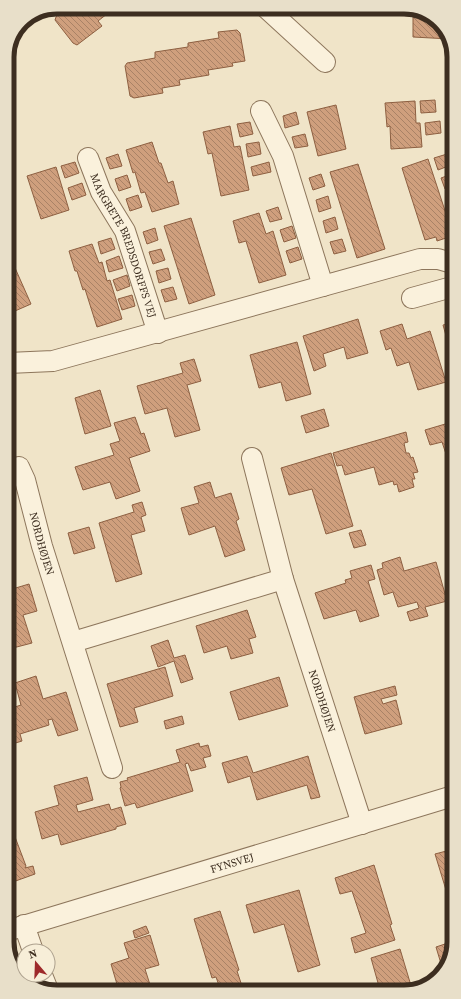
<svg xmlns="http://www.w3.org/2000/svg" width="461" height="999" viewBox="0 0 461 999" font-family="'Source Serif 4',serif">
	<defs>
		<pattern id="building-back-hatch" width="6" height="6" patternUnits="userSpaceOnUse"><rect width="6" height="6" fill="#cf9f7d"/><path d="M-1 5l2 2M0 0l6 6M5-1l2 2" fill="none" stroke="#a98266"/></pattern>
	</defs>
	<rect width="100%" height="100%" fill="#f0e4c8"/>
	<g fill="url(#building-back-hatch)" stroke="#8d5f41">
		<path d="M68,7h41l3,3 -14,11 4,5 -25,19 -4,-2 -18,-23 1,-3z"/>
		<path d="M387,7h20l27,10 16,22 -37,-2v-21l-27,-1z"/>
		<path d="M237,30l3,3 5,28 -13,2 1,3 -25,4 1,5 -30,5 1,5 -18,3 1,5 -29,5 -4,-2 -5,-30 2,-3 28,-5v-6l33,-5v-4l31,-5 -1,-6z"/>
		<path d="M435,100l1,12 -15,1 -1,-12z"/>
		<path d="M415,101l1,22h4l2,24 -31,2 -1,-23 -3,1 -2,-24z"/>
		<path d="M336,105l10,44 -28,7 -11,-44z"/>
		<path d="M296,112l3,12 -14,4 -2,-12z"/>
		<path d="M440,121l1,12 -15,2 -1,-12z"/>
		<path d="M250,122l3,12 -13,3 -3,-13z"/>
		<path d="M230,126l4,21 6,-1 9,44 -28,6 -9,-43 -4,1 -5,-22z"/>
		<path d="M305,134l3,12 -13,2 -3,-11z"/>
		<path d="M152,142l7,21h2l7,20 5,-2 6,23 -27,8 -7,-20 -4,1 -6,-21 -2,1 -7,-23z"/>
		<path d="M259,142l2,12 -13,3 -2,-13z"/>
		<path d="M118,154l4,12 -12,3 -4,-11z"/>
		<path d="M447,154l4,11 -13,5 -4,-12z"/>
		<path d="M428,159l24,73v4l-15,5 -1,-4 -11,3 -23,-72z"/>
		<path d="M75,162l4,11 -14,5 -4,-12z"/>
		<path d="M269,162l2,10 -18,4 -2,-9z"/>
		<path d="M358,164l27,85 -28,9 -27,-86z"/>
		<path d="M56,167l13,43 -28,9 -14,-43z"/>
		<path d="M321,174l4,12 -12,4 -4,-12z"/>
		<path d="M452,174v13l-7,2 -4,-11z"/>
		<path d="M127,175l4,12 -12,4 -4,-12z"/>
		<path d="M82,183l4,12 -14,5 -4,-12z"/>
		<path d="M452,194v13l-2,1 -4,-12z"/>
		<path d="M138,195l4,12 -12,4 -4,-12z"/>
		<path d="M328,196l3,12 -12,4 -3,-12z"/>
		<path d="M278,207l4,12 -12,3 -4,-11z"/>
		<path d="M259,213l7,21 7,-3 13,44 -27,8 -13,-42 -7,2 -6,-22z"/>
		<path d="M335,217l3,12 -12,4 -3,-12z"/>
		<path d="M191,218l24,77 -26,9 -25,-78z"/>
		<path d="M292,226l4,12 -12,4 -4,-12z"/>
		<path d="M155,228l3,12 -11,4 -4,-12z"/>
		<path d="M111,238l4,11 -14,5 -3,-12z"/>
		<path d="M342,239l4,12 -12,3 -4,-12z"/>
		<path d="M92,244l7,19 3,-1 5,19 3,-1 12,39 -25,8 -12,-38 -2,1 -6,-19h-2l-6,-20z"/>
		<path d="M298,247l4,12 -12,4 -4,-12z"/>
		<path d="M161,249l4,11 -12,4 -4,-12z"/>
		<path d="M8,252l23,52 -23,10z"/>
		<path d="M119,256l4,12 -14,4 -3,-11z"/>
		<path d="M168,268l3,11 -12,4 -3,-12z"/>
		<path d="M127,275l3,11 -13,5 -4,-11z"/>
		<path d="M173,287l4,12 -12,3 -4,-12z"/>
		<path d="M132,295l3,11 -13,4 -4,-11z"/>
		<path d="M358,319l10,34 -21,6 -3,-12 -21,7 3,12 -12,5 -11,-35z"/>
		<path d="M452,323v34l-9,-32z"/>
		<path d="M402,324l5,15 23,-8 16,51 -28,8 -9,-28 -12,4 -6,-18 -5,2 -6,-19z"/>
		<path d="M297,342l14,52 -25,7 -5,-19 -22,6 -9,-33z"/>
		<path d="M194,359l7,22 -14,4 13,45 -25,7 -8,-29 -22,6 -8,-28 46,-13 -3,-10z"/>
		<path d="M100,390l11,36 -26,8 -10,-36z"/>
		<path d="M324,409l5,17 -23,7 -5,-17z"/>
		<path d="M135,417l6,17 3,-1 6,18 -21,7 11,33 -24,8 -6,-17 -27,8 -8,-23 39,-12 -4,-11 10,-3 -6,-18z"/>
		<path d="M452,422l1,50h-1l-10,-30 -12,3 -5,-15z"/>
		<path d="M406,432l2,10 -4,1 2,10h3l2,5 2,-1 5,15 -5,1 2,6h-3l2,8 -15,5 -2,-8 -3,1 -1,-4 -14,4 -5,-18 -29,8 -3,-10 -5,1 -4,-13z"/>
		<path d="M331,453l22,73 -27,8 -14,-45 -23,6 -8,-27z"/>
		<path d="M210,482l5,16 16,-5 8,26 -3,2 9,29 -20,7 -10,-31 -26,9 -8,-27 18,-5 -5,-16z"/>
		<path d="M142,502l4,13 -5,2 4,14 -14,4 11,39 -26,8 -17,-59 35,-11 -2,-7z"/>
		<path d="M89,527l6,21 -21,6 -6,-21z"/>
		<path d="M361,530l5,15 -12,3 -5,-15z"/>
		<path d="M400,557l4,14 32,-9 11,39 -22,6 3,9 -18,5 -3,-9 12,-4 -2,-6 -19,5 -5,-15 -9,3 -7,-25 6,-2 -1,-5z"/>
		<path d="M9,561l4,14 -4,1z"/>
		<path d="M371,565l4,14 -7,2 11,35 -19,6 -4,-12 -32,9 -9,-26 31,-10 -1,-3 7,-2 -2,-7z"/>
		<path d="M29,584l8,27 -14,4 9,28 -23,6v-59z"/>
		<path d="M247,610l9,27 -7,2 4,14 -22,6 -4,-13 -23,7 -8,-27z"/>
		<path d="M168,640l6,18 11,-3 8,24 -12,4 -7,-22 -16,6 -7,-21z"/>
		<path d="M165,667l8,29 -39,12 4,14 -18,5 -13,-43z"/>
		<path d="M36,676l7,23 23,-7 12,38 -20,6 -6,-17 -4,1 1,5 -29,9 2,7 -13,4v-36l12,-4 -6,-22z"/>
		<path d="M279,677l9,29 -49,14 -9,-28z"/>
		<path d="M453,682v19l-5,-17z"/>
		<path d="M395,686l2,9 -16,4 2,5 13,-4 6,24 -37,10 -11,-37z"/>
		<path d="M182,716l2,8 -18,5 -2,-8z"/>
		<path d="M199,743l1,4 8,-2 3,11 -8,2 3,9 -15,4 -3,-8 -3,1 8,27 -56,17 -2,-5 -10,3 -5,-18 1,-1 -1,-5 8,-2 -1,-2 53,-16 -4,-12z"/>
		<path d="M247,756l6,17 55,-17 12,41 -9,2 -4,-14 -50,15 -7,-24 -22,7 -6,-20z"/>
		<path d="M87,777l6,23 -17,5 2,7 31,-8 2,6 10,-3 5,17 -10,3v2l-55,16 -3,-11 -16,5 -7,-27 24,-7 -5,-19z"/>
		<path d="M9,821l17,45 -1,2 8,-2 2,8 -25,9z"/>
		<path d="M454,849v67l-19,-62z"/>
		<path d="M374,865l18,59 -2,1 5,15 -40,13 -4,-15 15,-5 -14,-42 -12,3 -5,-16z"/>
		<path d="M299,890l21,75 -22,7 -14,-48 -30,9 -8,-28z"/>
		<path d="M220,911l19,59 -2,1 5,15 -16,5h-5l-5,-14 -4,1 -18,-59z"/>
		<path d="M146,926l3,7 -14,5 -2,-7z"/>
		<path d="M150,935l9,30 -14,4 7,22h-33l-8,-27 18,-6 -5,-15z"/>
		<path d="M454,941v4l-8,20 -4,2 -6,-20z"/>
		<path d="M400,949l12,40 -32,1 -9,-32z"/>
		<path d="M315,987l1,3h-12z"/>
	</g>
	<g fill="none" stroke-linecap="round" stroke-linejoin="round">
		<defs>
			<g id="minor">
				<path d="M265,7l60,55"/>
				<path d="M261,111l22,45 40,130"/>
				<path id="s1" d="M88,158l13,34 24,39 33,102"/>
				<path d="M412,298l40,-11"/>
				<path d="M8,363l45,-2 367,-102h18l14,4"/>
				<path id="s2" d="M252,458l31,121 79,245"/>
				<path id="s3" d="M19,467l6,13 17,66 70,222"/>
				<path d="M73,642l210,-63"/>
				<path d="M24,925l9,26"/>
				<path id="s4" d="M10,930l443,-134"/>
				<path d="M42,975l6,15"/>
			</g>
		</defs>
		<use href="#minor" stroke="#8d765c" stroke-width="22"/>
		<use href="#minor" stroke="#faf1dc" stroke-width="20"/>
	</g>
	<g text-anchor="middle" dominant-baseline="central" stroke-width="3" stroke-linejoin="round" paint-order="stroke">
		<g font-size="11" fill="#3d2e20" stroke="#f7eed8">
			<text stroke="none"><textPath href="#s1" startOffset="95">MARGRETE BREDSDORFFS VEJ</textPath></text>
			<text stroke="none"><textPath href="#s3" startOffset="80">NORDHØJEN</textPath></text>
			<text stroke="none"><textPath href="#s2" startOffset="253">NORDHØJEN</textPath></text>
			<text stroke="none"><textPath href="#s4" startOffset="232">FYNSVEJ</textPath></text>
		</g>
	</g>
	<path d="M0 0H461V999H0ZM57 14H404A43 43 0 0 1 447 57V942A43 43 0 0 1 404 985H57A43 43 0 0 1 14 942V57A43 43 0 0 1 57 14Z" fill="#e8dfc9" fill-rule="evenodd"/>
	<path fill="none" stroke="#3d2e20" stroke-width="5" d="M57 14H404A43 43 0 0 1 447 57V942A43 43 0 0 1 404 985H57A43 43 0 0 1 14 942V57A43 43 0 0 1 57 14Z"/>
	<g transform="translate(36 963) rotate(341)"><circle r="19" fill="#f7eed8" stroke="#ada18e"/>
	<path d="M0-3L7 15L0 10L-7 15Z" fill="#9e2a2b"/>
	<text y="-6" font-size="11" font-weight="bold" text-anchor="middle" fill="#3d2e20">N</text>
	</g>
</svg>
